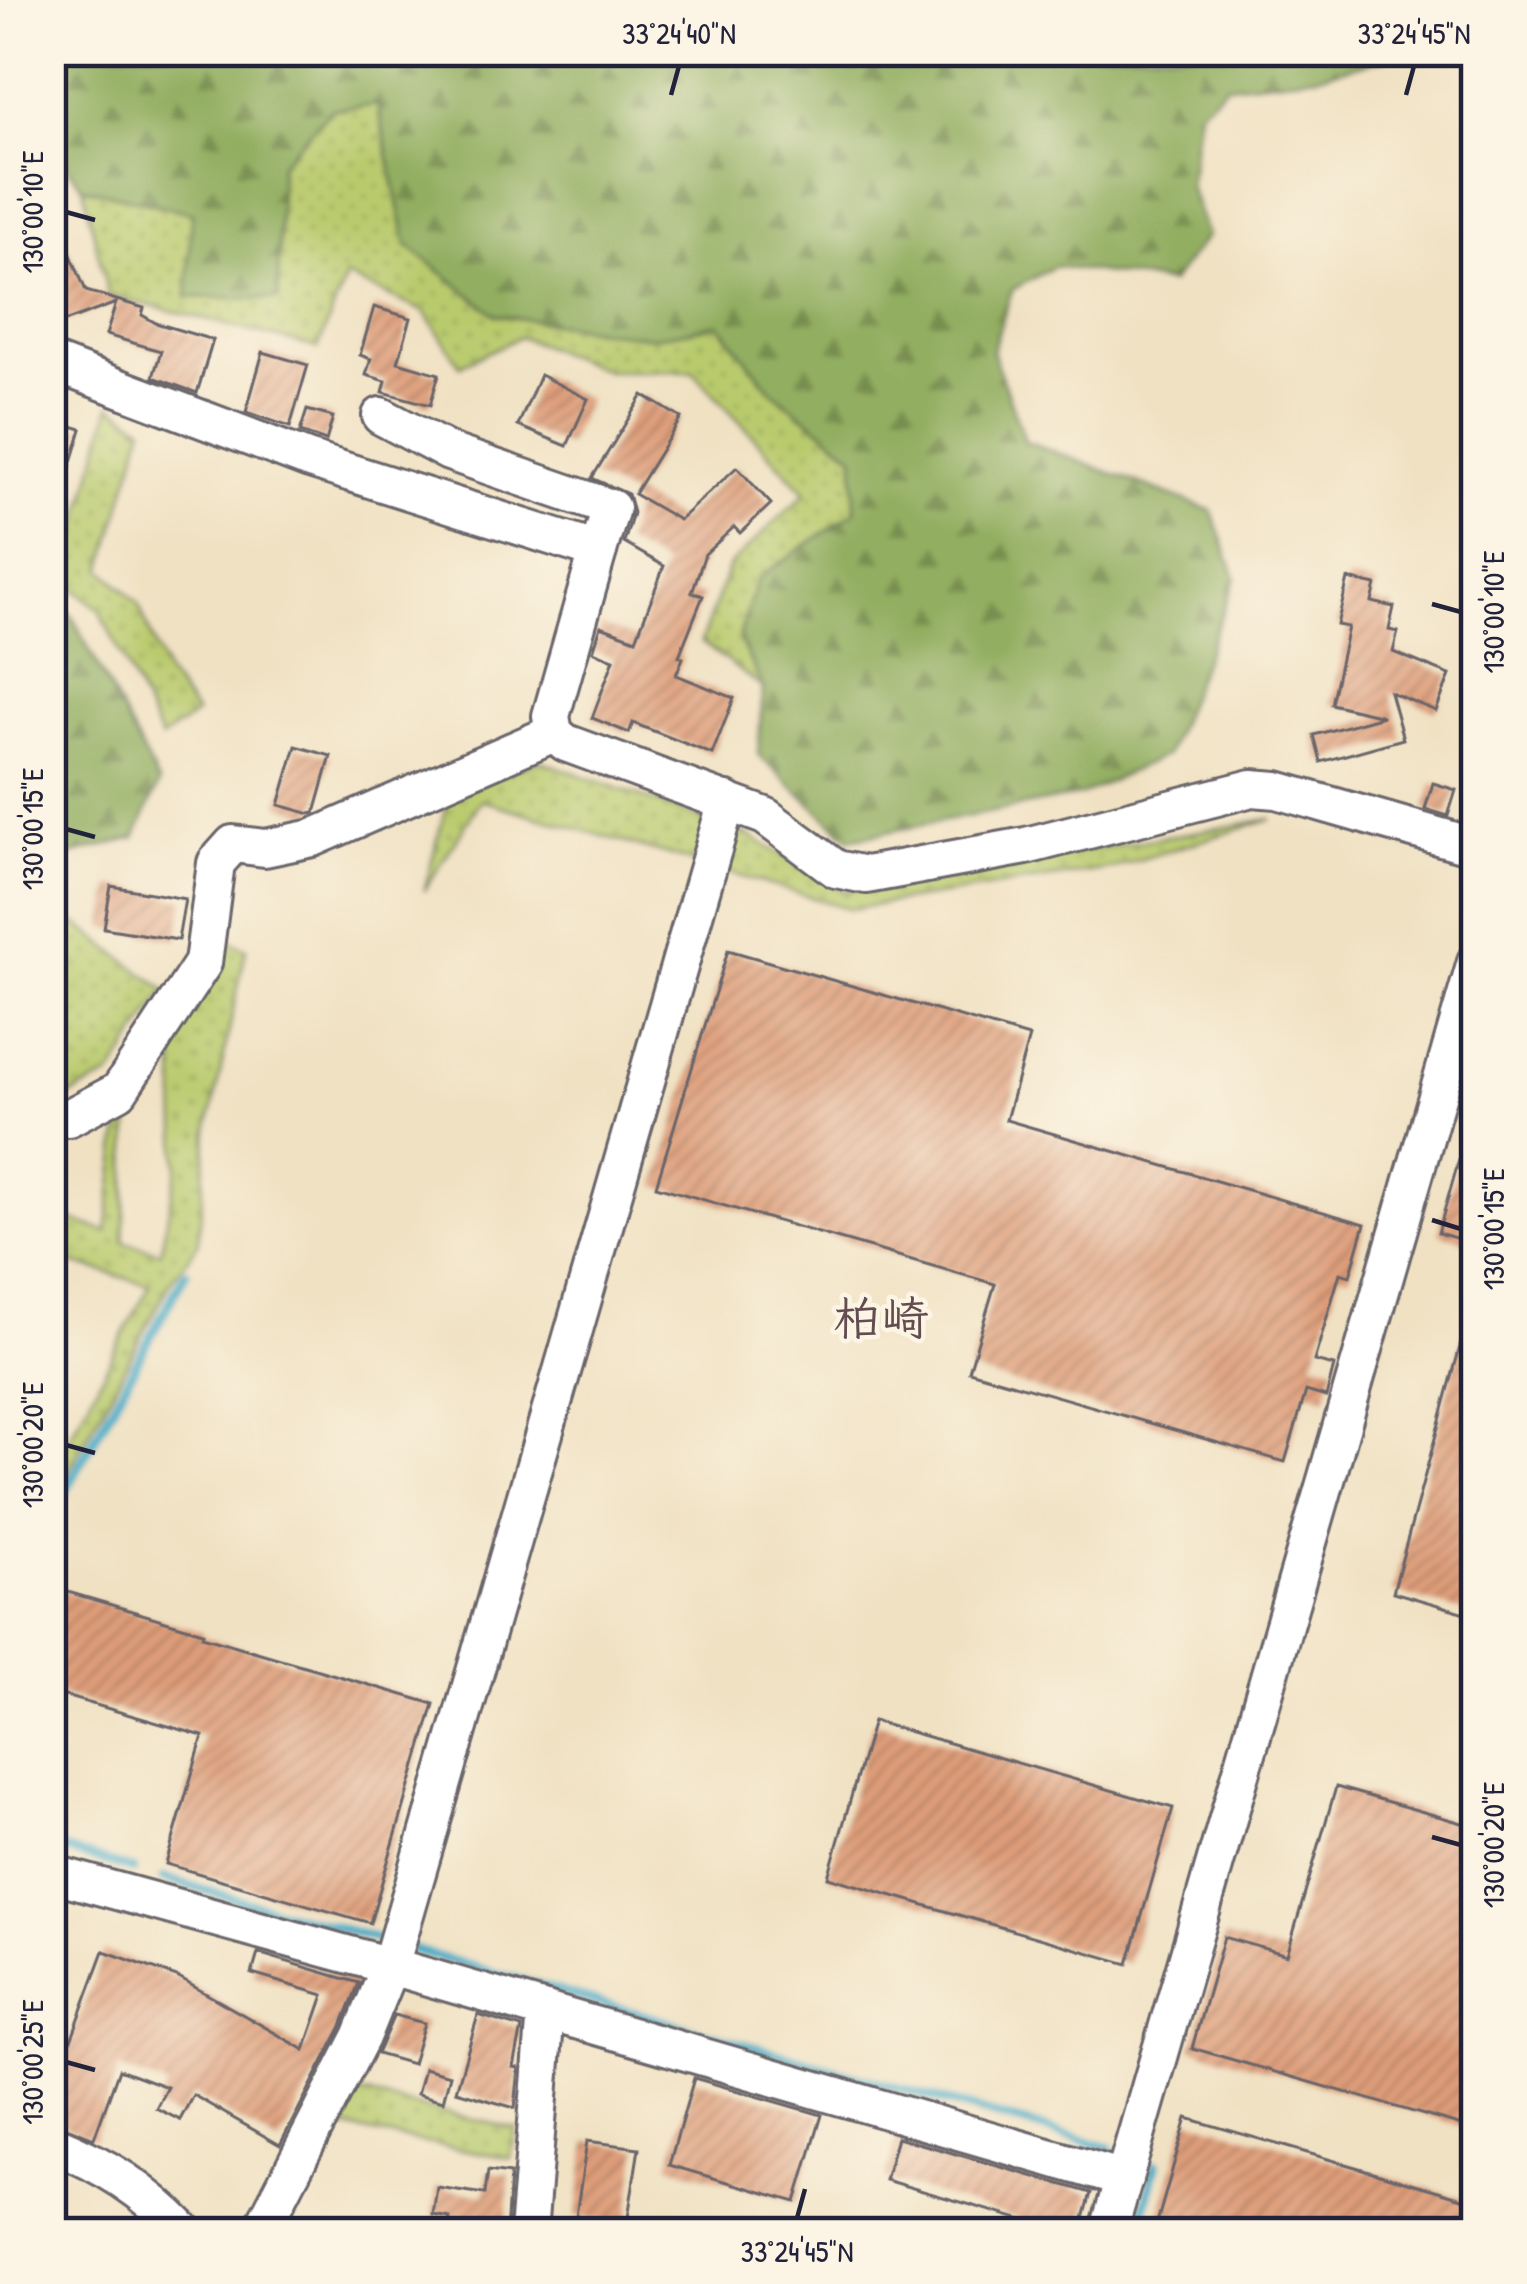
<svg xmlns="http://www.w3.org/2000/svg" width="1527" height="2284" viewBox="0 0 1527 2284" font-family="'Patrick Hand','Klee One',sans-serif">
	<defs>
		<pattern id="grass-dots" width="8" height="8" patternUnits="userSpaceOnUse" patternTransform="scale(3)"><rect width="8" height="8" fill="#b9ca6d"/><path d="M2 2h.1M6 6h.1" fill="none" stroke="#9fad5f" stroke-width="1.8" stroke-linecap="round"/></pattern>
		<pattern id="forest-firs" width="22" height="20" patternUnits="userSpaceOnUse" patternTransform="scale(3)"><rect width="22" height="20" fill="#92ae60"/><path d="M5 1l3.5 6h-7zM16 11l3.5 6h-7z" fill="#778d50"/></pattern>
		<pattern id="building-hatch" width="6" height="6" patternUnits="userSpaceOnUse" patternTransform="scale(3)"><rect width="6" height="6" fill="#de9d79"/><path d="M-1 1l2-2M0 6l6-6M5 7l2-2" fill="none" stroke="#b48064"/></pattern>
	</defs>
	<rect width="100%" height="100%" fill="#fcf5e5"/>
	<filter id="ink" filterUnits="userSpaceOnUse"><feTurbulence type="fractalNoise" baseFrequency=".00833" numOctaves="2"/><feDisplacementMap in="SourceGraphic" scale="24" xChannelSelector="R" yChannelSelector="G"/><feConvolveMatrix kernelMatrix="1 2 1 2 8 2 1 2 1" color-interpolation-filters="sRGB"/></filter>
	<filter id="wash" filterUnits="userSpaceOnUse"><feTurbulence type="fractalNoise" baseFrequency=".004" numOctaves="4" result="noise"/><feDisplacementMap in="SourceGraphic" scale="48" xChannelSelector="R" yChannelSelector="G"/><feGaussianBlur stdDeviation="2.7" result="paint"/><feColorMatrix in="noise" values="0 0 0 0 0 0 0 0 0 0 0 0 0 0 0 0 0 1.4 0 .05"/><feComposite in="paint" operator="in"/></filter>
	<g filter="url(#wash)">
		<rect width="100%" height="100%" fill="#f0e1c2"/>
		<g fill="url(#grass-dots)" stroke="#6e7654" stroke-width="3">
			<path d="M378,105l29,140 245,92 67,-13 53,67 83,64v57l-97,67 -19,59 24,50 -62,-46 28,-76 77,-73 -113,-122h-86l-87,-34 -60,28 -35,-53 -79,-35 -28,71 -210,-53 -25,-108 110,26 85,85 2,-134 51,-55z"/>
			<path d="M111,405l33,22 -41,142 35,34 28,71 30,40 -35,25 -62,-130 -35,-29z"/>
			<path d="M539,760l211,76 94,55 428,-72 -163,50 -258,40 -370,-109 -57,91 25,-97z"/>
			<path d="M51,905l115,85 -55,86 -55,26 -5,-1z"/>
			<path d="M223,938l23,11 -38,182 -10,113 -27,37 -120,223v-33l99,-186 -74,-21 -25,-12v-39l56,19 14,-112 9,-20 -6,142 36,10 18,-86 -4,-130z"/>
			<path d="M348,2091l168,38 -5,29 -180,-32z"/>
		</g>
		<g fill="url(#forest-firs)" stroke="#5a684e" stroke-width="3">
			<path d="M51,51h1363l-96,24 -91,10 -28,25 -10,76 18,50 -37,47 -115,-17 -43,24 -20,61 33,90 187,70 24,67 -70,177 -85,40 -231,44 -92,-84 5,-67 -24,-50 19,-60 97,-66 -1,-57 -82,-64 -53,-67 -67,13 -156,-22 -89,-70 -29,-140 -47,4 -51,55 -2,135 -91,-2 5,-84 -109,-26 -32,-41z"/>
			<path d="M51,598l21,18 87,168 -24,54 -84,22z"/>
		</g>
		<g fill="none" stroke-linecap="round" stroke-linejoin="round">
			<g stroke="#48acc7" stroke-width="9">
				<path d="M51,1518l135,-246"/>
				<path d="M51,1846l82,24"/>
				<path d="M163,1878l218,62"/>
				<path d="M410,1949l700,199"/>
				<path d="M1141,2225l15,-61"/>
			</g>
		</g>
		<g id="blocks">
			<g fill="url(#building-hatch)">
				<path d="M51,207l35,84 58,17 -2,7 14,8 57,17 -16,53 -44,-16 8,-26 -55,-16 10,-32 -65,24z"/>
				<path d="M374,307l37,11 -13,44 41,12 -9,31 -47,-13 3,-11 -20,-6 5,-16 -11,-4z"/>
				<path d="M263,352l45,13 -18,62 -44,-15z"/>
				<path d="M540,375l48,24 -21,47 -49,-20z"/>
				<path d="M643,395l38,23 -47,76 45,26 58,-53 34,37 -31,29 -6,-6 -29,27 -13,38 11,4 -24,60 4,2 -7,17 58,23 -22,56 -79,-31 -4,10 -37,-15 22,-59 -21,-8 8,-25 35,13 28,-73 -40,-23 9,-30 -5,-19 -36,-16z"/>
				<path d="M307,410l26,7 -7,24 -26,-9z"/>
				<path d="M51,420l31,9 -25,82 -6,-1z"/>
				<path d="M1348,579l28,6 -4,17 22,5 -5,23 9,2 -5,20 57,23 -14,36 -46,-19 13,47 -82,23 -7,-27 69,-19 -52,-12 17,-77 -11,-2z"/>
				<path d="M296,746l35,10 -16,57 -4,1 -32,-9z"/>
				<path d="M1433,783l23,7 -8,26 -23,-7z"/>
				<path d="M111,886l74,13 -7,41 -74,-12z"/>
				<path d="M728,950l301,87 -23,83 359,104 -15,52 -10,-3 -26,88 20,5 -8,31 -20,-6 -21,71 -316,-91 26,-87 -339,-98z"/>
				<path d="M1469,1124l7,1v119l-38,-11z"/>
				<path d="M1469,1314l7,1v301l-83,-24z"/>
				<path d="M51,1587l152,45 -1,4 232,68 -64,219 -204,-59 37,-128 -152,-44z"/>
				<path d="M873,1721l300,87 -45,156 -300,-87z"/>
				<path d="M1336,1787l140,40v303l-284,-82 32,-111 63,18z"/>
				<path d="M104,1951l73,26 128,73 19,-55 -72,-21 6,-21 101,30 -18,45 -61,117 -87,-50 -13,25 -24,-12 11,-21 -48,-18 -25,69 -43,-17v-27z"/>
				<path d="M394,2015l30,8 -12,41 -35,-10z"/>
				<path d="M478,2015l44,13 -8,39 5,1 -4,40 -59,-17z"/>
				<path d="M424,2068l26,7 -7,26 -26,-7z"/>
				<path d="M694,2078l128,37 -26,87 -127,-37z"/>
				<path d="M1187,2118l289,84v31h-322z"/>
				<path d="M897,2137l194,56 -11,40h-13l-182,-53z"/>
				<path d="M587,2141l52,7 -12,76 -51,-8z"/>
				<path d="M488,2171l22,3 -4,59h-58l2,-15 -17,-3 4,-28 48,7z"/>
			</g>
		</g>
	</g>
	<g filter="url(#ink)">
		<use href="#blocks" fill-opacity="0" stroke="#6a656a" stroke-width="3"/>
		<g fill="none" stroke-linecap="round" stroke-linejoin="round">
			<defs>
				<g id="minor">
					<path d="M51,362l259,98 288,91 -47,165 3,17 12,10 199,73 71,53 30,6 160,-29 226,-58 25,2 199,57"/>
					<path d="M381,416l68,36 162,56 -13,43"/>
					<path d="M51,1117l17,1 51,-27 84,-128 13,-100 17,-19 32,4 48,-10 241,-105"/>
					<path d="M51,1873l339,93 734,213"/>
					<path d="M51,2143c56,23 92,46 135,90"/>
					<path d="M260,2233l101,-196 29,-71 337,-1165"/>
					<path d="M528,2233l18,-222"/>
					<path d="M1108,2233l368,-1271"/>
				</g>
			</defs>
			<use href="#minor" stroke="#6a656a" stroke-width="42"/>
			<use href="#minor" stroke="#fff" stroke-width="36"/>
		</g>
	</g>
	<path fill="none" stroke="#22223b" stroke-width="4.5" d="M671,95l8,-29M1406,95l8,-29M66,212l29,8M1432,604l29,8M66,829l29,8M1432,1220l29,9M66,1445l29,8M1432,1837l29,8M66,2062l29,8M797,2218l8,-29"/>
	<g text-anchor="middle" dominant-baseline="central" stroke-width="9" stroke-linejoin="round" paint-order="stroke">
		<g font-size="48" font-weight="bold" fill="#644d51" stroke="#fcf5e5">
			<text x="881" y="1317">柏崎</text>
		</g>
	</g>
	<rect width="1527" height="2284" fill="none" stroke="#fcf5e5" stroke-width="132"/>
	<rect x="66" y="66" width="1395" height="2152" fill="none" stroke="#22223b" stroke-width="4.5"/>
	<g font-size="30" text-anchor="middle" fill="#22223b">
		<text x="679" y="44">33°24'40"N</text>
		<text x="1414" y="44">33°24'45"N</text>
		<text transform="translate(33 212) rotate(-90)" y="10">130°00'10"E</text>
		<text transform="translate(1494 612) rotate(-90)" y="10">130°00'10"E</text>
		<text transform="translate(33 829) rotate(-90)" y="10">130°00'15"E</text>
		<text transform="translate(1494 1229) rotate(-90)" y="10">130°00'15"E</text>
		<text transform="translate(33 1445) rotate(-90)" y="10">130°00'20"E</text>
		<text transform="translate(1494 1845) rotate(-90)" y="10">130°00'20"E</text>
		<text transform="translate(33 2062) rotate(-90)" y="10">130°00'25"E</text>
		<text x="797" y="2262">33°24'45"N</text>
	</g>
</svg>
